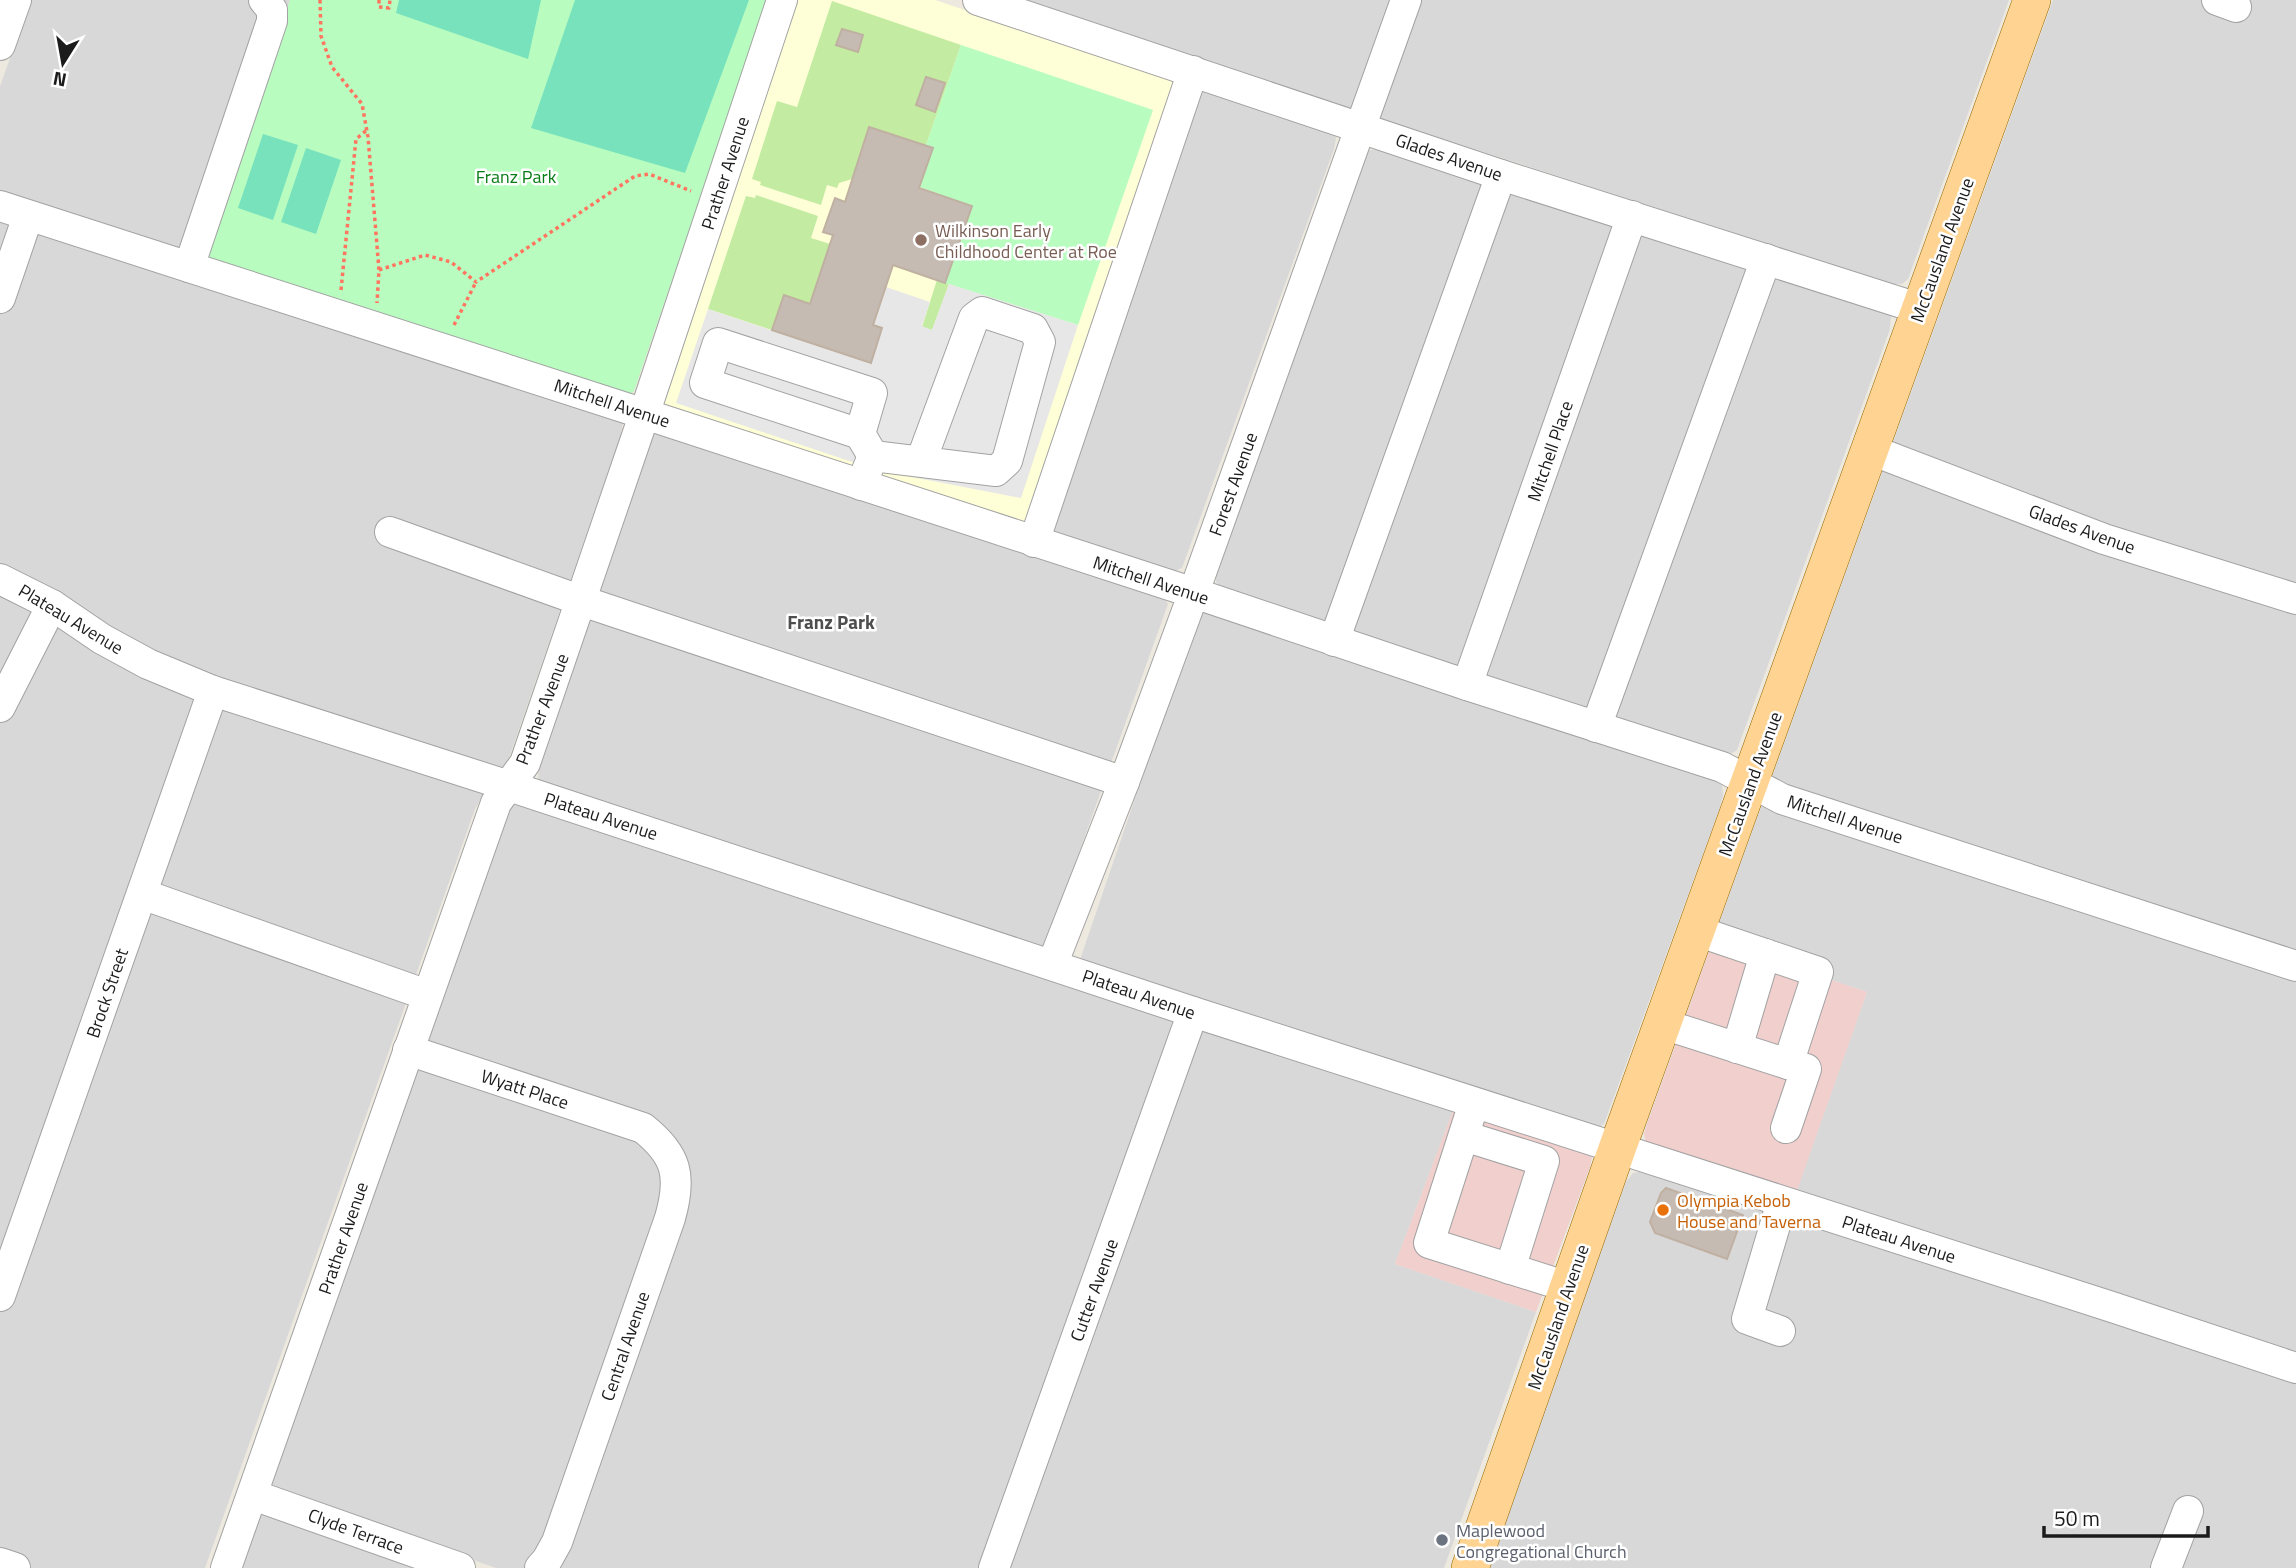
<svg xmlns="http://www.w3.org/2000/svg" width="2296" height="1568" viewBox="0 0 2296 1568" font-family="'Titillium Web',sans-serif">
	<rect width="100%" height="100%" fill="#ede9df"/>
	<g fill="#d9d8d8">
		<path d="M31,0h259l-87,257 -203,-67v-104z"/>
		<path d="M1017,0h992l-101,279 -6,5h-13z"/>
		<path d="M2053,0h243v1568h-809l139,-386 7,-9 12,-2 142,46 80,-225 -154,-52z"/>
		<path d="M1195,84l138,47 3,7 -2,11 -152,419 -9,4 -129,-40z"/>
		<path d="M1382,149l497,158 12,8 -1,14 -153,421 -8,5 -506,-166 -7,-7v-15l148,-412 6,-5z"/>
		<path d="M0,217l623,205 -2,12 -114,330 -9,6 -23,39 -270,759h-205z"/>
		<path d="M653,434l13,1 495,160 7,9 -121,338 -7,7 -497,-164 -5,-5 1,-13 109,-326z"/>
		<path d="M1210,611l503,165 9,8 1,11 -4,15 -115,314 -9,5 -133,-42 -67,177 141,48 -92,256h-948l-221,-78 -5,-5 239,-678 10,-3 553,179 125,-366 6,-5z"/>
		<path d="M267,1512l153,56h-180l20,-54z"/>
	</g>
	<g fill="#f0cfcd">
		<path d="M1713,940l154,52 -72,204 -149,-54 -2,-8 3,-10z"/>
		<path d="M1454,1108l131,41 7,7 -2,11 -54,145 -141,-48z"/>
	</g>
	<path fill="#feffd7" d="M794,0h141l246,82 -152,445 -367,-122z"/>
	<g fill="#c3eba1" fill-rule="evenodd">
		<path d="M832,1l129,44 -35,100 -56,-18 -18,52 -13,4 -2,5 -10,-3 -6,20 -61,-20 1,-3 -9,-3 25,-78 20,6zM926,77l19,6 -10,28 -19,-6z"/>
		<path d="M756,195l62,21 -7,22 19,6 -20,60 -26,-8 -12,34 -64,-21 38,-113 9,2z"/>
		<path d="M937,280l12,4 -17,46 -10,-3z"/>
	</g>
	<g fill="#b8fcc0">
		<path d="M290,0h478l-134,391 -6,6 -425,-140z"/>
		<path d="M961,45l192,65 -75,215 -133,-42 26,-77 -51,-19 13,-39 -7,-3z"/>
	</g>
	<g fill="#78e2bc">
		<path d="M399,0h142l-13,59 -132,-46z"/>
		<path d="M575,0h174l-64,173 -154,-45z"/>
		<path d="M263,134l35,11 -25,75 -35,-12z"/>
		<path d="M306,148l35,12 -25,74 -35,-12z"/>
	</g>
	<path fill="#e7e7e7" d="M949,284l129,41 -57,173 -145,-28 -200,-67 32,-94 162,54 12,-35 -9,-3 13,-38 44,15 -8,24 10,4z"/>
	<g fill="#c5bbb3" stroke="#bfb0a1" stroke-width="2">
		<path d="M842,29l21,6 -5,17 -22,-7z"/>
		<path d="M926,77l19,6 -10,29 -19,-7z"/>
		<path d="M869,127l64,21 -14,40 53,18 -27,77 -52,-18 -20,60 9,3 -11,35 -99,-33 12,-35 26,9 23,-69 -10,-3 12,-34 10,4z"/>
		<path d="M1666,1188l77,27 -16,44 -72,-26 -5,-11 11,-29z"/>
	</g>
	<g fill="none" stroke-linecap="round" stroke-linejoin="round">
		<defs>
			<g id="minor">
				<path d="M978,0l523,175 420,134"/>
				<path d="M2217,0l19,7"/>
				<path d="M0,45l16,-45"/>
				<path d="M0,206l660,213 534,174 273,92 255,82 60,32 514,167"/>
				<path d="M189,267l83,-246v-11l-8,-10"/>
				<path d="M0,298l28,-82"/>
				<path d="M860,434l-155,-51 13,-40 154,50 -12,41 13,22"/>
				<path d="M1871,450l233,89 192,60"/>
				<path d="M861,485l12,-29 123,15 11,-10 33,-119 -7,-13 -51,-17 -8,6 -53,143"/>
				<path d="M390,532l192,69 542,181"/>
				<path d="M1034,542l159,-471"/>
				<path d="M0,579l52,26 50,34 46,25 65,27 296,95 684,226 919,295 184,61"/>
				<path d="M1334,641l167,-466"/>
				<path d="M1467,685l165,-469"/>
				<path d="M0,707l52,-102"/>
				<path d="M1596,727l170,-468"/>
				<path d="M142,894l285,101"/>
				<path d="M1052,965l72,-183 69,-187 213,-595"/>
				<path d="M1663,1024l125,40 30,-92 -121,-41"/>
				<path d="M1737,1048l28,-94"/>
				<path d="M408,1050l235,78c34,27 39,48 27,90l-113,324 -10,18 -7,8"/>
				<path d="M1474,1103l-45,140 139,44"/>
				<path d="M1786,1128l20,-59 -18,-5"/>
				<path d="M1464,1136l80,25 -34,108"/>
				<path d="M0,1296l213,-605"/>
				<path d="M1780,1331l-33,-12 35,-117"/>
				<path d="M253,1495l207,73"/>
				<path d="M0,1563l15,5"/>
				<path d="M226,1568l270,-765 29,-40 114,-333 143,-430"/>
				<path d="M994,1568l199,-556"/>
				<path d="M2166,1568l22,-57"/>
			</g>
			<path id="major" d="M1470,1568l147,-419 415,-1149"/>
		</defs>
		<use href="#minor" stroke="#a2a2a2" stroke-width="32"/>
		<use href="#major" stroke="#926600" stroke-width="38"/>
		<g stroke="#ff755f" stroke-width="3.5" stroke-dasharray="3.5 3.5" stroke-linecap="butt">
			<path d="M320,0l1,36 11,31 30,37 6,33 11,133 -2,33"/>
			<path d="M379,0v7l10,1 1,-8"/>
			<path d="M379,270l46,-15 26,7 25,20 159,-106 14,-2 42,17"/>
			<path d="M341,290l15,-151 11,-9"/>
			<path d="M454,325l22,-43"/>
		</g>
		<use href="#minor" stroke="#fff" stroke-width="30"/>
		<use href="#major" stroke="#ffd493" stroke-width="37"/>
	</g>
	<circle fill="#8d6e63" stroke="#fff" stroke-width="2.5" cx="921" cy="240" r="7"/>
	<circle fill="#e8710a" stroke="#fff" stroke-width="2.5" cx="1663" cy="1210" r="7"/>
	<circle fill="#6b7280" stroke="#fff" stroke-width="2.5" cx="1442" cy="1540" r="7"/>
	<g text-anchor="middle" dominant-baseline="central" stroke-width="5" stroke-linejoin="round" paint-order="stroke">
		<g font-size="18" fill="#1b1b1b" stroke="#fff">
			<text transform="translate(1449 157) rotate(19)">Glades Avenue</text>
			<text transform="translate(725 173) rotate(-72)">Prather Avenue</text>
			<text transform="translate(1942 250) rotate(-70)">McCausland Avenue</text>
			<text transform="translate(612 403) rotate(18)">Mitchell Avenue</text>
			<text transform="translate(1550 451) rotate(-71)">Mitchell Place</text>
			<text transform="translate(1233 484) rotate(-70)">Forest Avenue</text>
			<text transform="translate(2082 529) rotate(20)">Glades Avenue</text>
			<text transform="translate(1151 580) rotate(18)">Mitchell Avenue</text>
			<text transform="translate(71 619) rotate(31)">Plateau Avenue</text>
			<text transform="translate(542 709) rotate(-69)">Prather Avenue</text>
			<text transform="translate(1750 784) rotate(-70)">McCausland Avenue</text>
			<text transform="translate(601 816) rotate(18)">Plateau Avenue</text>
			<text transform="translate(1845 819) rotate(18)">Mitchell Avenue</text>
			<text transform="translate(107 993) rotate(-71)">Brock Street</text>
			<text transform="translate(1139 994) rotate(19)">Plateau Avenue</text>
			<text transform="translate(525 1089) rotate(18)">Wyatt Place</text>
			<text transform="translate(343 1238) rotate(-71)">Prather Avenue</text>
			<text transform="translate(1899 1239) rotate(18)">Plateau Avenue</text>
			<text transform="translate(1094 1290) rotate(-70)">Cutter Avenue</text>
			<text transform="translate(1558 1317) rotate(-71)">McCausland Avenue</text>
			<text transform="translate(625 1346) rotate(-71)">Central Avenue</text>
			<text transform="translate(356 1531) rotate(20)">Clyde Terrace</text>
		</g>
		<g font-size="18" fill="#067c14" stroke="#fff">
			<text x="516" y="176">Franz Park</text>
		</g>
		<g font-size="18" fill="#785e54" stroke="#fff" text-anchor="start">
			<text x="935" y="230">Wilkinson Early<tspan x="935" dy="21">Childhood Center at Roe</tspan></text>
		</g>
		<g font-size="18" fill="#c56008" stroke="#fff" text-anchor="start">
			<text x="1677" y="1200">Olympia Kebob<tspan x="1677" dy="21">House and Taverna</tspan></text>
		</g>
		<g font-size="18" fill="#5b616d" stroke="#fff" text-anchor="start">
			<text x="1456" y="1530">Maplewood<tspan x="1456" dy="21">Congregational Church</tspan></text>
		</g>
		<g font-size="19" font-weight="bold" fill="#4e4e4e" stroke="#fff">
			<text x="831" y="621">Franz Park</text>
		</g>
	</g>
	<g transform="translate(63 63) rotate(191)" stroke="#ffffff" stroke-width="5" paint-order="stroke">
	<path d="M0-5L12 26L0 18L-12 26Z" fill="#1b1b1b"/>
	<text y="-10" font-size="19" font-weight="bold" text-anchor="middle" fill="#1b1b1b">N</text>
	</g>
	<path d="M2044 1526v10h164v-10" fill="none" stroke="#1b1b1b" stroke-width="3.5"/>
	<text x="2054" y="1526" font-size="21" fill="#1b1b1b" stroke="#ffffff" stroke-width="5" paint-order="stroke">50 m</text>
</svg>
